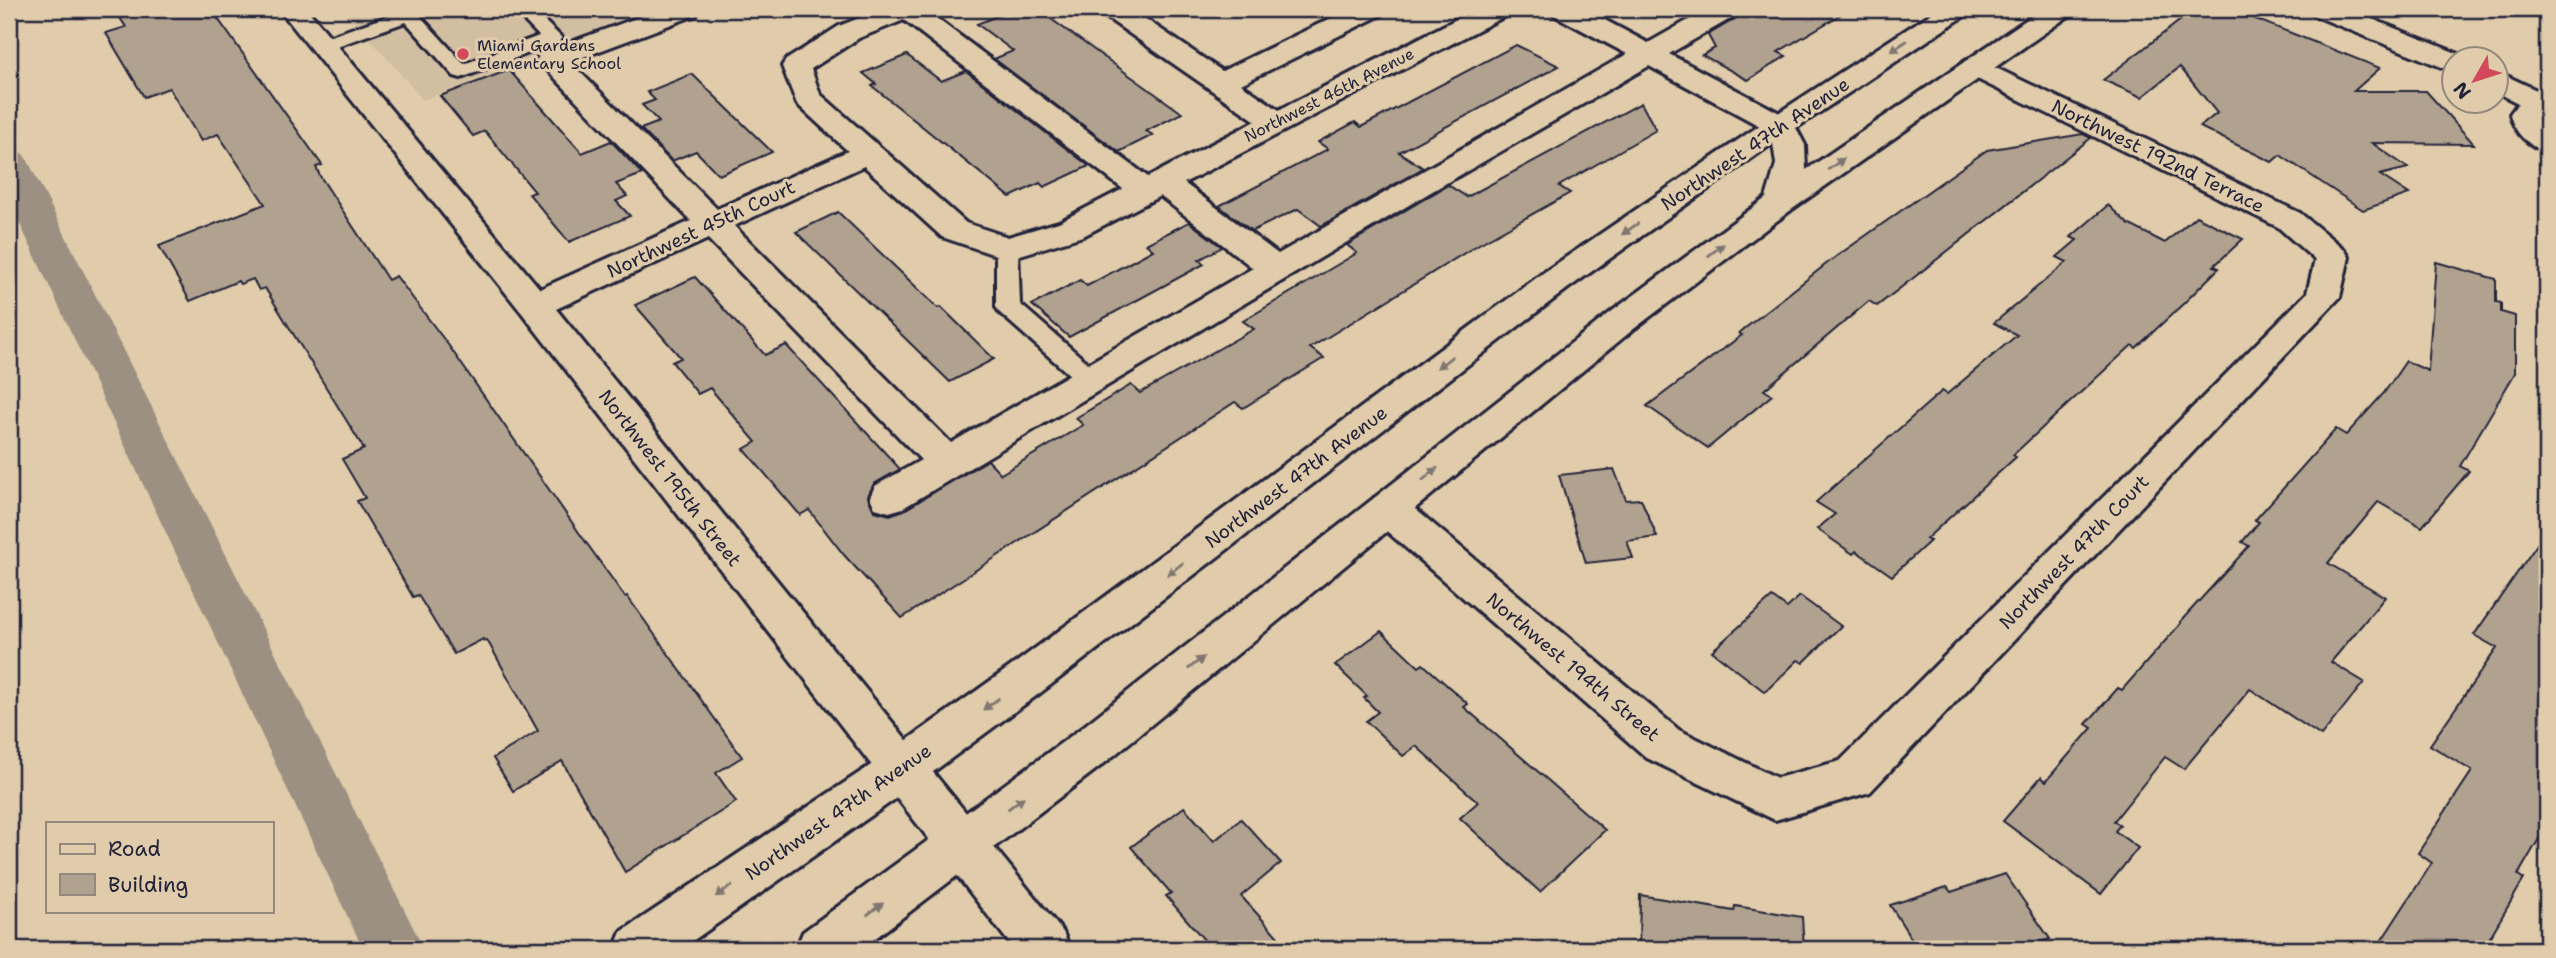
<svg xmlns="http://www.w3.org/2000/svg" width="2556" height="958" viewBox="0 0 2556 958" font-family="'Shantell Sans',sans-serif">
	<rect width="100%" height="100%" fill="#e0ccaa"/>
	<filter id="ink" filterUnits="userSpaceOnUse"><feTurbulence type="fractalNoise" baseFrequency=".0143" numOctaves="2"/><feDisplacementMap in="SourceGraphic" scale="14" xChannelSelector="R" yChannelSelector="G"/><feConvolveMatrix kernelMatrix="1 2 1 2 8 2 1 2 1" color-interpolation-filters="sRGB"/></filter>
	<g filter="url(#ink)">
		<path fill="#d2bfa2" d="M344,9h320l-241,91z"/>
		<g fill="none" stroke-linecap="round" stroke-linejoin="round">
			<path fill="#9c9082" fill-rule="evenodd" d="M9,149l13,4 6,8 396,788h-61l-354,-748z"/>
		</g>
		<g fill="#b1a28f" stroke="#22223b" stroke-width="2">
			<path d="M114,9h97l111,156 -6,2 4,9 68,104 8,-4 53,70 131,188 45,63 2,-1 115,161 -26,16 20,29 -111,70 -63,-111 -49,30 -20,-33 45,-27 -51,-91 -3,1 -1,-2 -29,15 -36,-59 -5,2 -56,-96 8,-3 -23,-39 22,-10 -99,-161 -6,2 -6,-11 -13,5 -2,-3 -48,20 -31,-55 106,-42 -47,-70 -17,7 -32,-53 -25,9 -38,-64 20,-6z"/>
			<path d="M1014,9h23l145,104 -36,18 7,4 -34,17 -125,-93 19,-8 -36,-27z"/>
			<path d="M1744,9h106l-72,43 8,4 -38,24 -46,-25 13,-7 -7,-13 30,-18z"/>
			<path d="M2195,9h35l150,59 -26,23h72l48,53 -102,-1 36,25 -28,7 29,19 -46,16 -83,-55 -8,7 -72,-35 17,-14 -37,-46 -38,30 -39,-17z"/>
			<path d="M1516,45l43,21 -160,86 24,16 -102,58 -23,-17 -46,22 -33,-25 109,-57 -10,-7 37,-20 6,5z"/>
			<path d="M907,55l34,26 25,-10 123,95 -45,21 -4,-4 -30,14 -138,-111 4,-2 -13,-11z"/>
			<path d="M509,70l73,83 29,-12 31,33 -26,10 11,12 -11,5 14,15 -61,26 -40,-48 6,-2 -50,-61 -12,5 -33,-40z"/>
			<path d="M692,74l80,78 -53,23 -23,-24 -24,10 -31,-32 18,-7 -17,-17 13,-5 -8,-8z"/>
			<path d="M1641,103l15,27 -97,56 11,7 -91,51 -169,104 14,10 -81,50 -8,-6 -333,216 -58,-63 -35,-45 -9,5 -56,-66 12,-7 -46,-54 -12,6 -26,-32 9,-4 -46,-53 60,-28 70,78 21,-10 114,124 -26,15 -6,12 6,15 16,4 14,-5 84,-50 13,14 82,-49 -7,-7 55,-33 9,8 114,-64 -11,-8 114,-68 -10,-8 101,-60 19,12z"/>
			<path d="M2083,134l8,4 -170,134 -44,34 -8,-5 -105,89 8,5 -64,53 -61,-42 95,-71 -3,-2 91,-72 157,-111z"/>
			<path d="M2108,205l20,19 37,19 31,-27 47,23 -29,27 5,2 -35,35 -48,45 -4,-3 -119,110 3,2 -90,82 4,2 -38,35 -36,-25 -3,3 -36,-25 18,-15 -19,-12 126,-111 5,3 70,-59 -23,-12 73,-61 -10,-5 20,-17 -6,-3z"/>
			<path d="M838,212l100,96 3,-1 53,52 -44,23 -154,-150z"/>
			<path d="M1189,222l33,25 -23,13 5,4 -135,73 -37,-32 48,-25 7,6 66,-36 -7,-6z"/>
			<path d="M2436,262l60,17v23l5,1v9l14,4v57l-55,93 9,5 -47,56 -44,-25 -50,61 57,34 -54,65 33,20 -43,54 -71,-47 -66,80 -19,-12 -51,64 6,4 -5,6 23,17 -37,46 -98,-73 38,-44 5,4 46,-53 -6,-4 32,-36 4,2 59,-67 -1,-1 69,-76 -7,-4 17,-20 -4,-2 81,-91 10,6 38,-42 22,-32 22,10z"/>
			<path d="M1614,469l12,31 15,-1 16,38 -30,4 6,17 -47,5 -27,-88z"/>
			<path d="M2547,530v295l-29,50 6,4 -41,70h-107l56,-86 -14,-10 54,-82 -42,-26 67,-97 -23,-13z"/>
			<path d="M1800,596l41,30 -38,37 -5,-3 -33,32 -53,-41 60,-54 15,11z"/>
			<path d="M1381,631l38,36 4,-3 45,40 -4,3 141,123 -65,62 -80,-74 18,-16 -62,-56 -13,10 -37,-35 12,-9 -14,-14 3,-2 -32,-31z"/>
			<path d="M1184,807l30,34 27,-22 40,44 -40,33 48,53h-77l-46,-53 5,-3 -40,-46z"/>
			<path d="M2005,874l45,65 -30,10h-102l-28,-44 57,-18 4,5z"/>
			<path d="M1640,895l94,16 1,-5 67,11 2,32h-165z"/>
		</g>
		<g fill="none" stroke-linecap="round" stroke-linejoin="round">
			<defs>
				<g id="service">
					<path d="M395,9h39l-2,4 -11,4 43,47 75,-28 -26,-27h19l30,29 -3,4 -98,36 -7,-2 -48,-54 -83,29 -10,-6 3,-4 81,-28z"/>
					<path d="M1007,241l8,2 3,5 2,56 78,68 3,6 -3,6 -9,3 -9,-3 -80,-71 -4,-6v-59l3,-5z"/>
				</g>
				<g id="minor">
					<path d="M279,9h28l233,280 151,-68 -154,-162 4,-6 120,-44h39l-4,6 -126,47 147,147 131,-58 -51,-47 -15,-38 4,-6 53,-34 43,-17h42l224,168 108,-56 -153,-106 -4,-6h32l91,62 128,-62h35l-4,6 -140,69 38,26 197,-101h35l-4,6 -323,168 94,71 349,-200 -73,-39 -4,-6h34l64,34 60,-34h33l-4,6 -68,39 122,65 4,6 -4,6 -11,3 -11,-3 -120,-65 -220,127 -526,315 -14,4 -14,-4 -5,-11 5,-11 46,-26 -213,-221 -152,70 507,623 7,17h-56l-492,-636zM904,20l219,169 -64,33 -51,15 -42,-14 -146,-129 -9,-25 48,-31zM864,166l78,71 65,22 76,-23 77,-40 93,72 -302,175 -217,-217z"/>
					<path d="M2309,9h38l117,47 3,4h-13v10l-10,-2 -131,-53z"/>
					<path d="M1975,58l325,155 44,36 5,8 -9,40 -470,495 -95,28 -128,-62 -273,-238 -6,-11 6,-11 14,-4 14,4 277,232 98,48 63,-17 467,-468 8,-33 -37,-33 -313,-154 -4,-6 4,-6z"/>
					<path d="M2496,71l51,24v18l-7,2 7,13v23c-18,-4 -33,-18 -37,-37l8,-11 -22,-11z"/>
				</g>
				<path id="secondary" d="M1938,9h32l-4,6 -170,113 9,17 1,25 236,-161h32l-4,6 -279,195 -156,118 -528,433 -246,188h-65l7,-17 272,-199 536,-421 155,-114 10,-34 -3,-21 -206,146 -527,404 -122,90 -237,166h-67l7,-17 265,-177 124,-88 533,-394 226,-154z"/>
			</defs>
			<use href="#service" stroke="#22223b" stroke-width="6"/>
			<use href="#minor" stroke="#22223b" stroke-width="6"/>
			<use href="#secondary" stroke="#22223b" stroke-width="6"/>
			<use href="#service" fill="#e0ccaa" fill-rule="evenodd"/>
			<use href="#minor" fill="#e0ccaa" fill-rule="evenodd"/>
			<use href="#secondary" fill="#e0ccaa" fill-rule="evenodd"/>
		</g>
		<defs><path id="oneway-solid" d="M-6-.8H1V-3.2L6.5 0L1 3.2V.8H-6Z" transform="scale(1.75)"/></defs>
		<g fill="#817772">
			<use href="#oneway-solid" transform="translate(1899 46) rotate(147)"/>
			<use href="#oneway-solid" transform="translate(1836 164) rotate(-35)"/>
			<use href="#oneway-solid" transform="translate(1630 229) rotate(145)"/>
			<use href="#oneway-solid" transform="translate(1716 250) rotate(-37)"/>
			<use href="#oneway-solid" transform="translate(1445 362) rotate(143)"/>
			<use href="#oneway-solid" transform="translate(1430 474) rotate(-40)"/>
			<use href="#oneway-solid" transform="translate(1175 569) rotate(143)"/>
			<use href="#oneway-solid" transform="translate(1196 663) rotate(-38)"/>
			<use href="#oneway-solid" transform="translate(991 704) rotate(144)"/>
			<use href="#oneway-solid" transform="translate(1016 803) rotate(-37)"/>
			<use href="#oneway-solid" transform="translate(724 891) rotate(146)"/>
			<use href="#oneway-solid" transform="translate(875 909) rotate(-37)"/>
		</g>
	</g>
	<circle fill="#d1495b" stroke="#e0ccaa" stroke-width="2.5" cx="463" cy="54" r="7"/>
	<g text-anchor="middle" dominant-baseline="central" stroke-width="6" stroke-linejoin="round" paint-order="stroke">
		<g font-size="16" fill="#22223b" stroke="#e0ccaa" text-anchor="start">
			<text x="477" y="45">Miami Gardens<tspan x="477" dy="18">Elementary School</tspan></text>
		</g>
		<g font-size="16" fill="#22223b" stroke="#e0ccaa">
			<text transform="translate(1329 95) rotate(-27)">Northwest 46th Avenue</text>
		</g>
		<g font-size="19" fill="#22223b" stroke="#e0ccaa">
			<text transform="translate(1755 144) rotate(-34)">Northwest 47th Avenue</text>
			<text transform="translate(2158 156) rotate(26)">Northwest 192nd Terrace</text>
			<text transform="translate(701 229) rotate(-25)">Northwest 45th Court</text>
			<text transform="translate(1296 477) rotate(-37)">Northwest 47th Avenue</text>
			<text transform="translate(670 478) rotate(52)">Northwest 195th Street</text>
			<text transform="translate(2074 552) rotate(-46)">Northwest 47th Court</text>
			<text transform="translate(1573 667) rotate(40)">Northwest 194th Street</text>
			<text transform="translate(838 812) rotate(-35)">Northwest 47th Avenue</text>
		</g>
	</g>
	<rect width="2556" height="958" fill="none" stroke="#e0ccaa" stroke-width="35"/>
	<rect x="18" y="18" width="2521" height="923" fill="none" stroke="#22223b" stroke-width="2.5" filter="url(#ink)"/>
	<rect x="46" y="822" width="228" height="91" fill="#e0ccaa" stroke="#94887e" stroke-width="2"/>
	<rect x="60" y="844" width="35" height="10" fill="#e0ccaa" stroke="#94887e" stroke-width="2"/>
	<text x="108" y="856" font-size="21" fill="#22223b">Road</text>
	<rect x="60" y="874" width="35" height="21" fill="#b1a28f" stroke="#94887e" stroke-width="2"/>
	<text x="108" y="892" font-size="21" fill="#22223b">Building</text>
	<g transform="translate(2475 80) rotate(231)"><circle r="33" fill="#e0ccaa" stroke="#94887e" stroke-width="2"/>
	<path d="M0-5L12 26L0 18L-12 26Z" fill="#d1495b"/>
	<text y="-10" font-size="19" font-weight="bold" text-anchor="middle" fill="#22223b">N</text>
	</g>
</svg>
